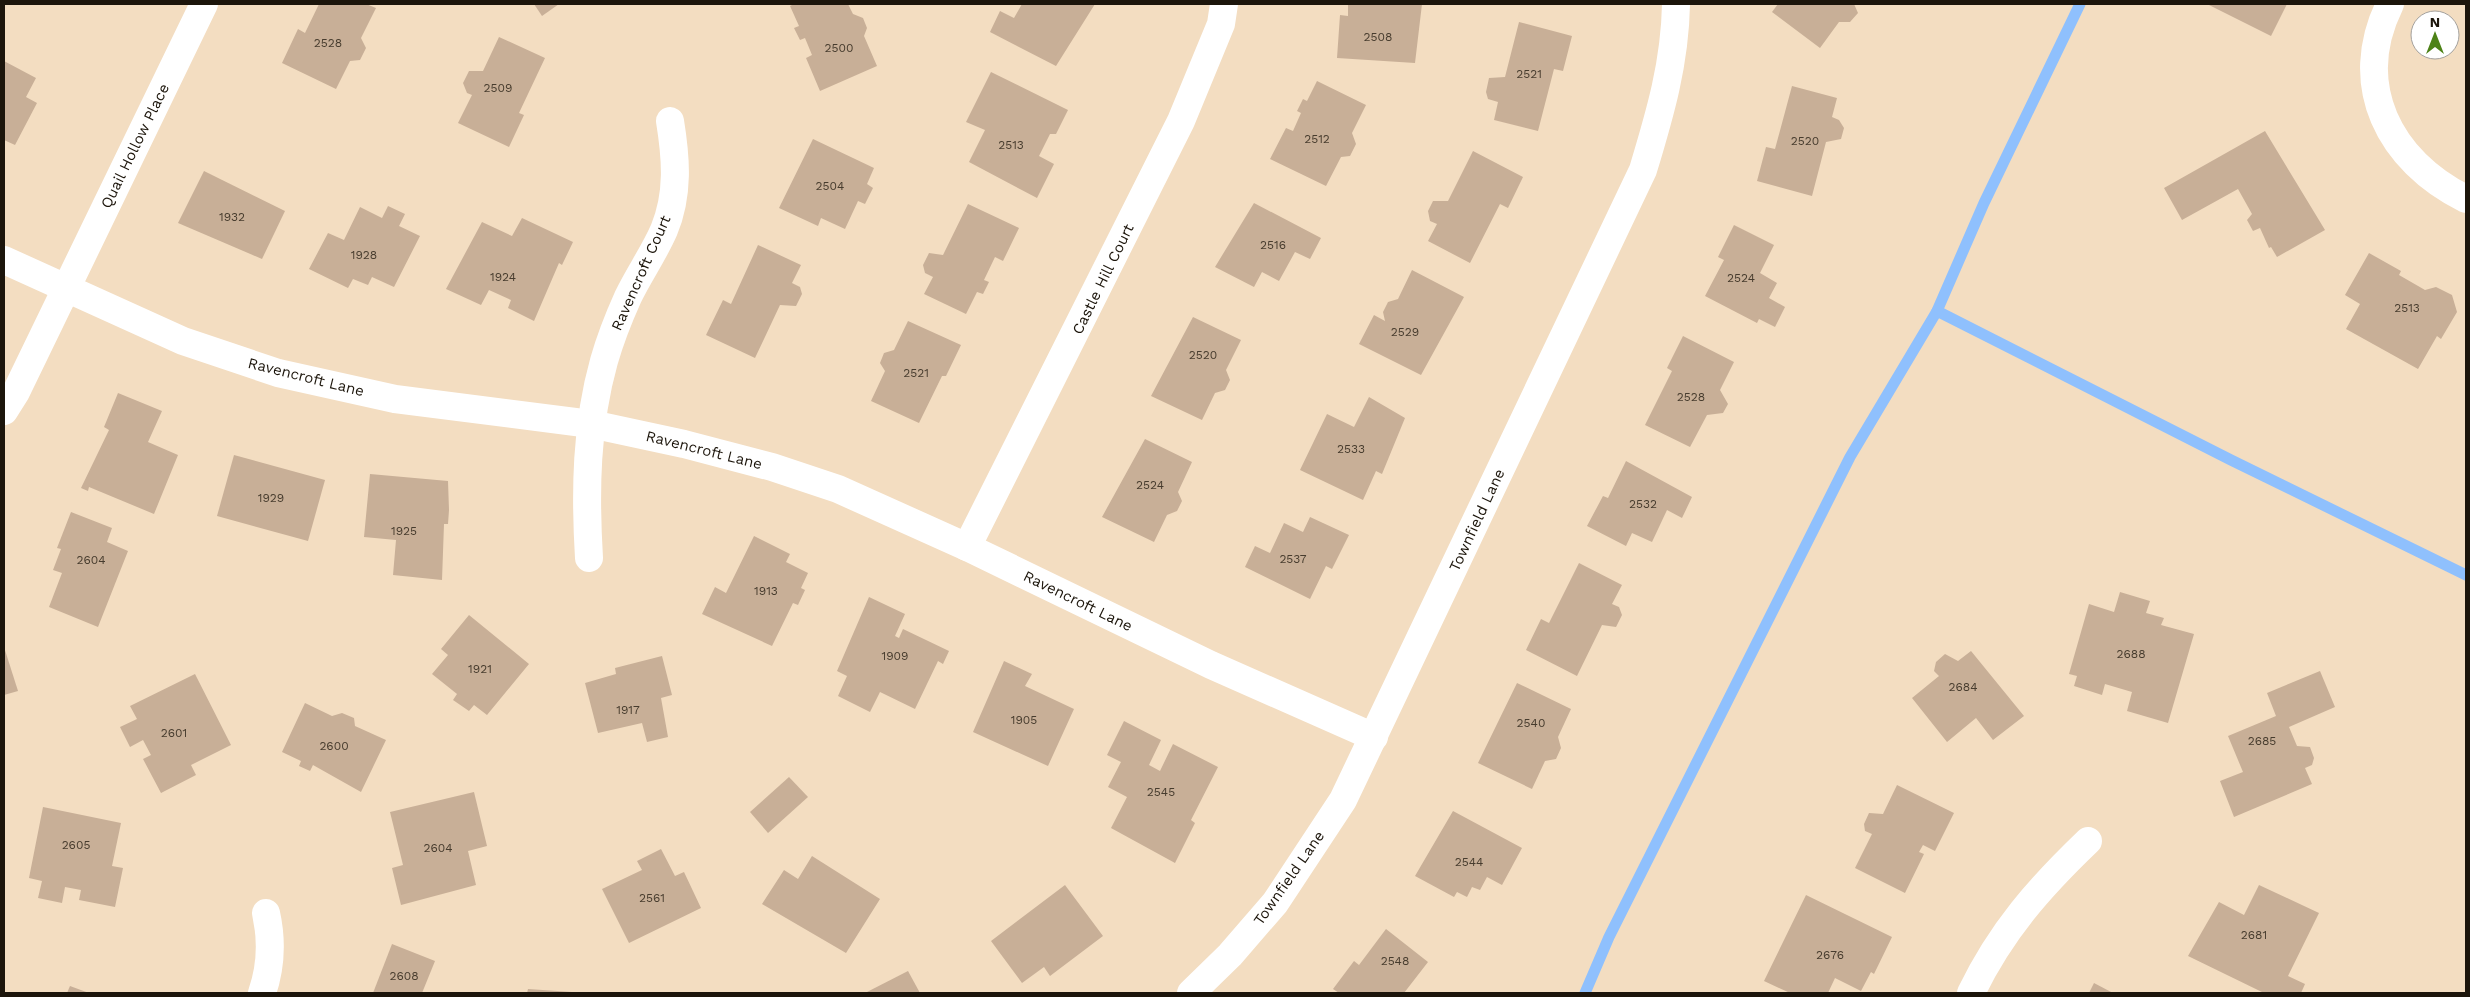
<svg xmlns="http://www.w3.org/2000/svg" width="2470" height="997" viewBox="0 0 2470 997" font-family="'Work Sans',sans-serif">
	<rect width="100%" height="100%" fill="#f3ddc1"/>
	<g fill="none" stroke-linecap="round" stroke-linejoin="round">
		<g stroke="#8fc0fd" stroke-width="11">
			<path d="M2080,4l-96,199 -47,108 294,149 235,115"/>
			<path d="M1585,993l24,-56 241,-480 87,-146"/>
		</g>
	</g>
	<g fill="#c8af97">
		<path d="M319,4h47l10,4 -15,30 5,10 -6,12 -10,1 -14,28 -54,-26 16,-34 7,4z"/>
		<path d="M534,4h25l-17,12z"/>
		<path d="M794,4h54l5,10 10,4 4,10 -3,8 13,30 -57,25 -14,-33 6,-3 -7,-17 -5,2 -6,-12 5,-2 -9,-20z"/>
		<path d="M1022,4h73l-39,62 -66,-34 10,-21 14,7z"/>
		<path d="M1348,4h74l-7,59 -78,-5 3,-43 8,1z"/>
		<path d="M1778,4h76l4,9 -8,9h-11l-19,26 -48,-36z"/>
		<path d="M2207,4h80l-16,32z"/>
		<path d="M1519,22l53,14 -9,35 -9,-2 -16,62 -44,-11 4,-18 -10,-3 -2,-7 3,-14 16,-1z"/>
		<path d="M499,37l46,21 -26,55 5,2 -15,32 -51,-24 14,-28 -5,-2 -4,-10 6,-12h14z"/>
		<path d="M4,61l32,17 -10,19 11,6 -22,42 -11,-5z"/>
		<path d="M991,72l77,38 -12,24h-6l-11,22 15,8 -17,34 -68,-36 16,-32 -19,-8z"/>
		<path d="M1317,81l49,24 -14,28 4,11 -6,12 -9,1 -15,29 -56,-27 16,-31 7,3 8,-18 -4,-2 6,-12 4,2z"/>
		<path d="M1792,86l45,12 -5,19 7,3 5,8 -3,11 -15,3 -14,54 -55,-15 9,-34 9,2z"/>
		<path d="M2265,131l60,99 -48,27 -6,-10 -2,1 -9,-20 -7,3 -6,-11 5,-6 -14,-25 -56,31 -18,-32z"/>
		<path d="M813,139l61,29 -7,16 6,4 -8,16 -7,-3 -13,28 -24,-11 -3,8 -39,-18z"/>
		<path d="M1473,151l50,26 -15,31 -8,-4 -30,59 -42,-22 9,-17 -7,-3 -2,-10 5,-10h15z"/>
		<path d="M204,171l81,40 -23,48 -84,-36z"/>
		<path d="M1254,203l67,35 -11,21 -15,-7 -16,29 -17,-9 -8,15 -39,-20z"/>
		<path d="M968,204l51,24 -16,33 -8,-4 -11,23 5,2 -6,12 -6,-2 -11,22 -42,-20 9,-17 -8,-4 -2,-8 6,-12 14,2z"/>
		<path d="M388,206l17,8 -6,12 21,10 -26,51 -22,-10 -4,8 -15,-6 -5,9 -39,-19 19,-36 16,7 16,-33 22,11z"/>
		<path d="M522,218l51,24 -11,23 -3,-2 -25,58 -26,-13 3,-8 -22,-10 -8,15 -35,-16 36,-67 30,14z"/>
		<path d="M1734,225l40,20 -14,28 17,10 -8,15 16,9 -10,20 -16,-8 -2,4 -52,-27 19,-36 -6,-3z"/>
		<path d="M758,245l43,20 -9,18 8,4 2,7 -6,12 -16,-1 -25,53 -49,-23 17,-35 8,4z"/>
		<path d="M2369,253l32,18 -2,4 26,15 11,-3 16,8 5,17 -16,27 -4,-3 -19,33 -72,-40 14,-25 -15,-9z"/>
		<path d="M1412,270l52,27 -43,78 -62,-31 15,-29 11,6 -2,-9 5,-10 10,-3z"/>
		<path d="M1193,317l48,23 -15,30 4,10 -5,10 -10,3 -13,27 -51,-24z"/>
		<path d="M908,321l53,24 -15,31h-4l-23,47 -48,-22 14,-30 -5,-8 4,-10 10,-3z"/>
		<path d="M1683,336l51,26 -14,28 8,14 -5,9 -16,2 -17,32 -45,-22 27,-54 -5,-3z"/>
		<path d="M118,393l44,18 -14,31 30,13 -24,59 -65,-27 -1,4 -7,-3 28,-58 -5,-3z"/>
		<path d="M1369,397l36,21 -23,56 -6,-3 -13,29 -63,-30 27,-56 27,13z"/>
		<path d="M1145,439l47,23 -14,30 4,9 -5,10 -10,4 -13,27 -52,-25z"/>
		<path d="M234,455l91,25 -17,61 -91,-25z"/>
		<path d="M1626,461l66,36 -10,21 -15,-8 -15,32 -20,-9 -6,13 -39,-20 16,-30 5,2z"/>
		<path d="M370,474l78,7 1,29 -1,14h-4l-2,56 -49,-5 3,-35 -32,-3z"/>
		<path d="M71,512l41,16 -5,14 21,9 -30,76 -49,-20 13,-34 -9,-3 8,-21 -4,-1z"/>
		<path d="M1310,517l39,18 -17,34 -6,-3 -16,33 -65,-32 10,-21 15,7 14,-30 19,9z"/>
		<path d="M754,536l36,18 -4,8 22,11 -7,15 4,2 -7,15 -5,-2 -21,43 -70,-32 13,-27 11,6z"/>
		<path d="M1579,563l43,22 -10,19 7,3 3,8 -6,12 -14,-2 -25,51 -51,-26 15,-31 8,4z"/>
		<path d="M2120,592l30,9 -4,12 18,5 -3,7 33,9 -26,89 -41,-12 5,-19 -27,-8 -3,11 -28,-9 3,-10 -8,-2 20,-70 25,8z"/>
		<path d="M869,597l36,17 -10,22 4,2 4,-9 46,22 -6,13 -5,-3 -23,48 -35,-17 -10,20 -32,-16 9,-20 -10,-5z"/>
		<path d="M469,615l60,49 -42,51 -13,-10 -5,6 -16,-11 4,-6 -25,-20 16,-19 -7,-6z"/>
		<path d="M4,647l14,44 -14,4z"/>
		<path d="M1971,651l53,65 -31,24 -17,-22 -29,24 -35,-44 27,-22 -5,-5 2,-9 9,-8 13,7z"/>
		<path d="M662,656l10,39 -11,3 7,39 -21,5 -5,-19 -44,10 -13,-50 31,-9 -1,-6z"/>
		<path d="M1004,661l28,13 -7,12 49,23 -26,57 -75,-34z"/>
		<path d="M2320,671l15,36 -46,20 8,19 13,1 4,11 -2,7 -7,3 7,16 -78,33 -14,-36 23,-9 -15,-36 48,-20 -9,-23z"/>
		<path d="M195,674l36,71 -40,20 5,10 -35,18 -18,-34 8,-4 -8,-15 -13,7 -10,-20 17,-8 -7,-13z"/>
		<path d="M1517,683l54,26 -13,28 3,11 -5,11 -11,2 -13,28 -54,-26z"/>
		<path d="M305,703l27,13 10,-3 12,5 1,8 31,14 -25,52 -48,-27 -3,6 -11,-5 2,-5 -19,-9z"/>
		<path d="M1124,721l37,19 -12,25 11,6 13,-27 45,23 -27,53 4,3 -20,40 -64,-35 16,-31 -19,-10 13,-25 -14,-7z"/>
		<path d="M789,777l19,20 -40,36 -18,-21z"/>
		<path d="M1897,785l57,28 -19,38 -12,-6 -4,7 5,2 -19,39 -50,-25 17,-34 -7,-3 -1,-7 5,-11 14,1z"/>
		<path d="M474,792l13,54 -19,5 8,34 -75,20 -9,-37 11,-3 -13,-53z"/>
		<path d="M43,807l78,16 -9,43 11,2 -8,39 -36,-7 2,-10 -16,-3 -3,16 -24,-5 4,-17 -13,-3z"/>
		<path d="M1453,811l69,37 -20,37 -15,-8 -7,13 -8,-3 -5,10 -10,-5 -3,5 -39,-21z"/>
		<path d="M661,849l14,27 9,-4 17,36 -72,35 -27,-54 40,-19 -5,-9z"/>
		<path d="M812,856l68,43 -34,54 -84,-49 22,-34 14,9z"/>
		<path d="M1065,885l38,51 -53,40 -6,-9 -22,16 -31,-42z"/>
		<path d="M2259,885l60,28 -31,63 17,8 -4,9h-37l-76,-37 31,-54 25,13z"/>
		<path d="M1806,895l86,42 -18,37 -3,-2 -10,19 -26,-13 -7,15h-38l-26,-12z"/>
		<path d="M1386,929l42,33 -24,31h-65l-6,-4 21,-28 5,4z"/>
		<path d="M392,944l43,17 -13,32h-49z"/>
		<path d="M908,971l12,22h-55z"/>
		<path d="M2094,983l19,10h-24z"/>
		<path d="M70,986l19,7h-22z"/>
		<path d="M528,989l44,3v1h-45z"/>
	</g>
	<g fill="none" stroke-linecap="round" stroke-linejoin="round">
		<g stroke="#fff" stroke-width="28">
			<path d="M2390,4c-40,81 -1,157 76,195"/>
			<path d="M4,260l179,81 95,32 117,26 196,25 93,20 88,23 66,22 129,58 244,118 163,72"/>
			<path d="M4,411l12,-19 188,-388"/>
			<path d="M967,547l214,-426 40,-97 3,-20"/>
			<path d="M589,558c-4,-66 -3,-133 15,-197 6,-21 15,-44 24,-64 11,-23 26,-44 36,-67 15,-36 12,-72 6,-109"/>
			<path d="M262,993c9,-26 10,-53 4,-80"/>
			<path d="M1191,993l39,-38 45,-52 68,-103 300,-630c17,-56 32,-107 33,-166"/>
			<path d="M1971,993c30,-62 68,-105 117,-152"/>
		</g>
	</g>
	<g text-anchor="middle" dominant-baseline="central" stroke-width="4" stroke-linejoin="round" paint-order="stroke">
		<g font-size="12" fill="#473c2e">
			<text x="1378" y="37">2508</text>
			<text x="328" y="43">2528</text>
			<text x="839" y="48">2500</text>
			<text x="1529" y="74">2521</text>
			<text x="498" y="88">2509</text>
			<text x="1317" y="139">2512</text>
			<text x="1805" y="141">2520</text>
			<text x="1011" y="145">2513</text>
			<text x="830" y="186">2504</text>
			<text x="232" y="217">1932</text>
			<text x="1273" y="245">2516</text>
			<text x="364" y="255">1928</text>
			<text x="503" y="277">1924</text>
			<text x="1741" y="278">2524</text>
			<text x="2407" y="308">2513</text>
			<text x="1405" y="332">2529</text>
			<text x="1203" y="355">2520</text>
			<text x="916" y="373">2521</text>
			<text x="1691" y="397">2528</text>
			<text x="1351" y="449">2533</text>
			<text x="1150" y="485">2524</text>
			<text x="271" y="498">1929</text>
			<text x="1643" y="504">2532</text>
			<text x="404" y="531">1925</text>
			<text x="1293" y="559">2537</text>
			<text x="91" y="560">2604</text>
			<text x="766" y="591">1913</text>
			<text x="2131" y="654">2688</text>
			<text x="895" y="656">1909</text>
			<text x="480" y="669">1921</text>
			<text x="1963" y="687">2684</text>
			<text x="628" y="710">1917</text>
			<text x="1024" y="720">1905</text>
			<text x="1531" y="723">2540</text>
			<text x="174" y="733">2601</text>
			<text x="2262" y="741">2685</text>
			<text x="334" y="746">2600</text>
			<text x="1161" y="792">2545</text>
			<text x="76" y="845">2605</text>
			<text x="438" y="848">2604</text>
			<text x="1469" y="862">2544</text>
			<text x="652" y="898">2561</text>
			<text x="2254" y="935">2681</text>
			<text x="1830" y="955">2676</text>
			<text x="1395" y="961">2548</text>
			<text x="404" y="976">2608</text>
		</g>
		<g font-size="15" fill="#1c150b" stroke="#fff">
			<text transform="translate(135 146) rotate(-64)">Quail Hollow Place</text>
			<text transform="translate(641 273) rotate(-66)">Ravencroft Court</text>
			<text transform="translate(1103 279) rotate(-64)">Castle Hill Court</text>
			<text transform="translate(306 377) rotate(14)">Ravencroft Lane</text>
			<text transform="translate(704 450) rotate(14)">Ravencroft Lane</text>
			<text transform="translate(1477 520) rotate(-65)">Townfield Lane</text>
			<text transform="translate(1078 601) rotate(26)">Ravencroft Lane</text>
			<text transform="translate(1289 878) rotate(-55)">Townfield Lane</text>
		</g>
	</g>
	<rect width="2470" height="997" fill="none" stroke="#1c150b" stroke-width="10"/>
	<g transform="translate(2435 35)"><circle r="24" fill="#ffffff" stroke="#a4a19d"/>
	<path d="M0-4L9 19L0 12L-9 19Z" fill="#4d8217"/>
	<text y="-8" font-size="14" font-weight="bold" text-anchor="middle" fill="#1c150b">N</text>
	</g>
</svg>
